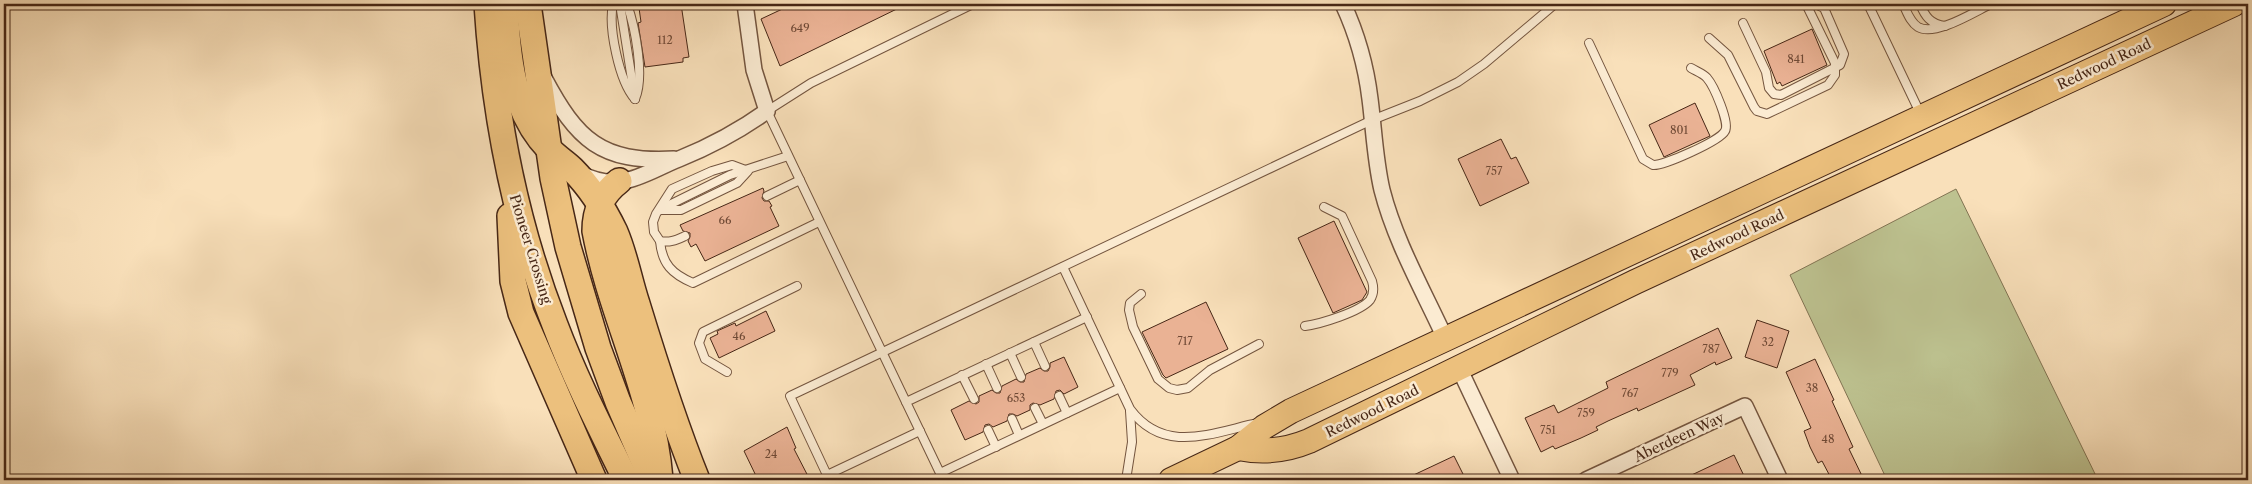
<svg xmlns="http://www.w3.org/2000/svg" width="2252" height="484" viewBox="0 0 2252 484" font-family="'Libre Caslon Text',serif">
	<rect width="100%" height="100%" fill="#f9e0ba"/>
	<filter id="stains"><feTurbulence type="fractalNoise" baseFrequency=".004" numOctaves="4"/><feColorMatrix values="0 0 0 0 .2 0 0 0 0 .09 0 0 0 0 .02 0 0 0 .5 -.17"/></filter>
	<radialGradient id="worn" r=".72"><stop offset=".6" stop-color="#630" stop-opacity="0"/><stop offset="1" stop-color="#630" stop-opacity=".3"/></radialGradient>
	<path fill="#bdc290" stroke="#827453" d="M1956,189l142,291h-211l-97,-205z"/>
	<g fill="#eab294" stroke="#472716">
		<path d="M652,4h29l8,53 -6,1v4l-38,5 -7,-44 3,-1 -2,-14 14,-2z"/>
		<path d="M793,4h114l-127,62 -19,-47z"/>
		<path d="M1812,29l15,36 -45,21 -2,-4 -3,2 -13,-33z"/>
		<path d="M1695,103l15,33 -46,21 -15,-32z"/>
		<path d="M1501,139l10,20 5,-2 13,26 -49,23 -22,-47z"/>
		<path d="M763,188l1,3 -2,7 2,3h5l3,5 -2,1 9,19 -74,35 -9,-17 -5,3 -3,-6 2,-4v-4l-7,-2 -3,-6z"/>
		<path d="M1334,221l33,71 -5,8 -29,13 -35,-75z"/>
		<path d="M1206,302l22,47 -62,29 -3,-3 -21,-43z"/>
		<path d="M766,311l9,20 -56,27 -9,-20 8,-4 -1,-3 18,-8 1,3z"/>
		<path d="M1757,320l32,11 -12,37 -32,-11z"/>
		<path d="M1718,328l14,30 -16,7 -1,-3 -25,13 5,10 -57,26 -1,-3 -29,13 -12,6 2,3 -17,8 -26,11 -2,-3 -12,6 -16,-34 29,-13 4,8 50,-25 -2,-6z"/>
		<path d="M1064,357l14,30 -14,7 -4,-4 -4,1 -2,8 -14,6 -7,-2 -3,2v5l-13,6 -4,-2h-4l-2,7 -14,6 -4,-3 -4,1 -2,7 -18,8 -14,-30 18,-9 7,3 3,-2v-6l13,-6 4,3h4l2,-7 14,-7 4,3h4l2,-8 14,-6 4,3h4l2,-4v-4z"/>
		<path d="M1815,359l19,41 -2,1 21,46 -4,2 15,31h-32l-10,-19 -4,2 -8,-16 -6,-16 7,-3 -25,-56z"/>
		<path d="M787,427l9,21 -2,1 16,31h-52l-14,-29z"/>
		<path d="M1734,455l12,25h-65z"/>
		<path d="M1454,456l12,24h-63z"/>
	</g>
	<g fill="none" stroke-linecap="round" stroke-linejoin="round">
		<defs>
			<g id="service">
				<path d="M613,4c-5,23 6,77 22,95"/>
				<path d="M620,4l15,95"/>
				<path d="M627,4c8,23 18,72 8,95"/>
				<path d="M1868,4l53,111"/>
				<path d="M1903,4c4,8 7,18 15,23 17,10 56,-15 73,-23"/>
				<path d="M1920,4c5,12 10,20 25,22"/>
				<path d="M1743,23l23,49 3,16 5,6 7,1 59,-30 4,-11 -20,-46 -9,-4"/>
				<path d="M1709,38l19,17 26,52 3,4 10,3 61,-29 7,-10v-12l-29,-59"/>
				<path d="M1589,43l54,116 10,6c10,1 67,-24 72,-34 5,-8 -11,-45 -18,-53 -3,-4 -11,-7 -16,-10"/>
				<path d="M767,196l33,-16"/>
				<path d="M661,209l69,-34 58,-19"/>
				<path d="M659,210h22l56,-27 11,-12 -16,-6 -20,6 -40,18 -16,25 -3,8 1,10 6,9c10,2 16,-1 25,-5"/>
				<path d="M660,241c2,23 12,33 33,42l126,-61"/>
				<path d="M1063,267l67,142c34,46 81,24 128,14"/>
				<path d="M1141,294l-11,9 -1,7 4,17 25,52 11,9 8,2 11,-2 22,-18 49,-26"/>
				<path d="M1087,317l-181,85 34,71 180,-85"/>
				<path d="M1305,326c15,-2 55,-14 65,-26 4,-6 4,-12 2,-19l-30,-65 -18,-9"/>
				<path d="M1034,342l11,24"/>
				<path d="M1010,353l11,24"/>
				<path d="M986,364l11,24"/>
				<path d="M727,372l-22,-13 -6,-16 4,-11 94,-46"/>
				<path d="M962,375l12,24"/>
				<path d="M1059,396l8,17"/>
				<path d="M906,402l-139,-291 44,-28 162,-79"/>
				<path d="M1035,408l8,16"/>
				<path d="M1012,419l7,16"/>
				<path d="M988,430l8,17"/>
				<path d="M920,431l-93,44 -37,-79 582,-276 48,-19 38,-19 26,-18 71,-60"/>
				<path d="M1126,480l6,-38 -2,-31"/>
			</g>
			<g id="minor">
				<path d="M1343,4c14,30 23,62 27,95 4,31 5,61 12,91 13,51 41,100 63,148"/>
				<path d="M544,78c33,62 57,85 130,81"/>
				<path d="M581,174c39,20 63,-1 98,-15 32,-13 60,-28 88,-48l-13,-41 -9,-66"/>
				<path d="M1459,368l53,112"/>
				<path d="M1586,480l159,-74 35,74"/>
			</g>
			<g id="primary">
				<path d="M1238,448c25,5 47,3 71,-7l326,-159 599,-278"/>
				<path d="M1171,480l67,-32 26,-21 27,-16 873,-407"/>
			</g>
			<g id="trunk">
				<path d="M487,4c7,109 28,219 68,321 20,53 46,104 71,155"/>
				<path d="M505,4c3,51 6,106 44,145 7,8 16,13 23,20 18,18 32,40 43,63 10,23 14,48 22,72 18,59 37,119 60,176"/>
				<path d="M528,4l25,174 15,69 30,101 20,54 34,78"/>
				<path d="M619,181c-17,13 -24,29 -24,50 16,85 58,160 65,248"/>
				<path d="M510,216l3,65 8,32 73,167"/>
			</g>
		</defs>
		<use href="#service" stroke="#74553f" stroke-width="10"/>
		<use href="#minor" stroke="#74553f" stroke-width="18"/>
		<use href="#primary" stroke="#472716" stroke-width="26"/>
		<use href="#trunk" stroke="#472716" stroke-width="28"/>
		<use href="#service" stroke="#fbebd2" stroke-width="8"/>
		<use href="#minor" stroke="#fbebd2" stroke-width="15"/>
		<use href="#primary" stroke="#ecc07d" stroke-width="24"/>
		<use href="#trunk" stroke="#ecc07d" stroke-width="25"/>
	</g>
	<g text-anchor="middle" dominant-baseline="central" stroke-width="5" stroke-linejoin="round" paint-order="stroke">
		<g font-size="11" fill="#704a36">
			<text x="800" y="28">649</text>
			<text x="665" y="40">112</text>
			<text x="1796" y="59">841</text>
			<text x="1679" y="130">801</text>
			<text x="1494" y="171">757</text>
			<text x="725" y="220">66</text>
			<text x="739" y="336">46</text>
			<text x="1185" y="341">717</text>
			<text x="1768" y="342">32</text>
			<text x="1711" y="349">787</text>
			<text x="1670" y="373">779</text>
			<text x="1812" y="388">38</text>
			<text x="1630" y="393">767</text>
			<text x="1016" y="398">653</text>
			<text x="1586" y="413">759</text>
			<text x="1548" y="430">751</text>
			<text x="1828" y="439">48</text>
			<text x="771" y="454">24</text>
		</g>
		<g font-size="14" fill="#472716" stroke="#fbebd2">
			<text transform="translate(2104 64) rotate(-25)">Redwood Road</text>
			<text transform="translate(1737 235) rotate(-25)">Redwood Road</text>
			<text transform="translate(531 249) rotate(73)">Pioneer Crossing</text>
			<text transform="translate(1372 411) rotate(-26)">Redwood Road</text>
			<text transform="translate(1679 437) rotate(-25)">Aberdeen Way</text>
		</g>
	</g>
	<rect width="2252" height="484" fill="none" stroke="#f9e0ba" stroke-width="20"/>
	<rect x="5" y="5" width="2242" height="474" fill="none" stroke="#472716" stroke-width="2.5"/>
	<rect x="10" y="10" width="2232" height="464" fill="none" stroke="#472716"/>
	<rect width="100%" height="100%" filter="url(#stains)"/>
	<rect width="100%" height="100%" fill="url(#worn)"/>
</svg>
